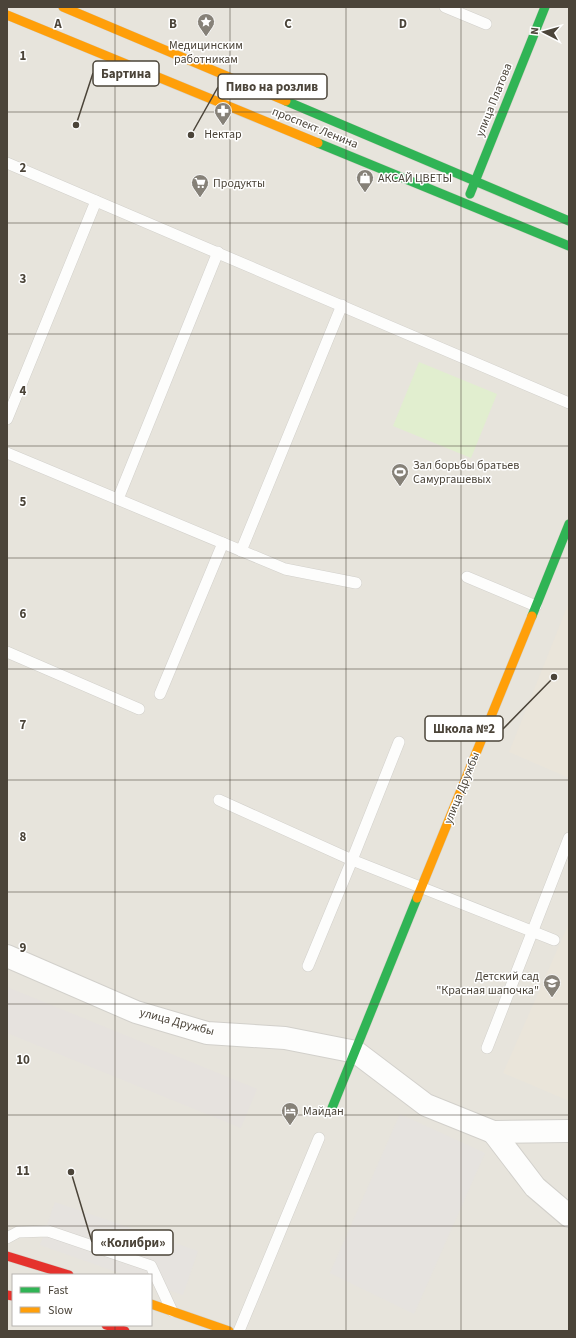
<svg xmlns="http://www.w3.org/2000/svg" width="576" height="1338" viewBox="0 0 576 1338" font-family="'Source Sans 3',sans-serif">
	<rect width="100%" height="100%" fill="#f4f2ee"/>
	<path fill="#e7e4dc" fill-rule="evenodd" d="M7,7h562v1324h-562zM13,1275h138v50h-138z"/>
	<path fill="#e6e2de" d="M7,987l250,102 -16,39 -234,-95z"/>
	<g fill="#eae5da">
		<path d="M569,602v176l-60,-26z"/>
		<path d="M569,923v178l-66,-28z"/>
	</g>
	<path fill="#e1eecf" d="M419,362l78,32 -26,64 -78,-32z"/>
	<g fill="#e6e3df">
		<path d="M400,1114l85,39 -71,161 -84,-41z"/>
		<path d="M55,1202l143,49 -15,44 -32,-11v-9h-26l-85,-30z"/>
	</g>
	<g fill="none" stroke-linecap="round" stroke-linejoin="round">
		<defs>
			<g id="lane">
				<path d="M445,7l41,17"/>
				<path d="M7,163l562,240"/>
				<path d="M7,419l89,-218"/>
				<path d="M7,453l278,116 71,14"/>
				<path d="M118,499l100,-247"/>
				<path d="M241,551l101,-246"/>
				<path d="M467,577l69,29"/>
				<path d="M7,652l132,57"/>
				<path d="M160,694l63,-151"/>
				<path d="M219,800l133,60 202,80"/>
				<path d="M308,966l44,-106 47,-118"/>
				<path d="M487,1048l82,-210"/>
				<path d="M7,1238l11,-6 30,-1 103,35 21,45"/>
				<path d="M239,1331l80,-193"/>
			</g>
			<g id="street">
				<path d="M7,956l129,56 71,21 78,5 71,14 70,53 67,27 76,-1"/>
				<path d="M493,1132l42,55 34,29"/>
			</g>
			<g id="fast">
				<path d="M286,101l283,120"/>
				<path d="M318,143l251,103"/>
				<path d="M470,194l75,-187"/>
				<path d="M532,616l37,-92"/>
				<path d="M332,1108l85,-210"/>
			</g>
			<g id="slow">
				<path d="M63,7l223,94"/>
				<path d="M7,15l311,128"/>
				<path d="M417,898l115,-282"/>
				<path d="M151,1304l78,27"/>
			</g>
			<g id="jam">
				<path d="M7,1256l62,19"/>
				<path d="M7,1295l6,1"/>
				<path d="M106,1325l19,6"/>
			</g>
		</defs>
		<use href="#lane" stroke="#d2d0cb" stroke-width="12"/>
		<use href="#street" stroke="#d2d0cb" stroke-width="24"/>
		<use href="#fast" stroke="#d3cfc5" stroke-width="10"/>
		<use href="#slow" stroke="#d3cfc5" stroke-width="10"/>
		<use href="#jam" stroke="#d3cfc5" stroke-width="10"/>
		<use href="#lane" stroke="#fdfdfc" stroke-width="11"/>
		<use href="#street" stroke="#fdfdfc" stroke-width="22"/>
		<use href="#fast" stroke="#30b455" stroke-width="9"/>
		<use href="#slow" stroke="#ff9f0a" stroke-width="9"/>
		<use href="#jam" stroke="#e5322d" stroke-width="9"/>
	</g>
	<path fill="none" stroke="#4b4439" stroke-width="1" stroke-opacity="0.55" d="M115,7v1268M230,7v1324M346,7v1324M461,7v1324M7,112h562M7,223h562M7,334h562M7,446h562M7,558h562M7,669h562M7,780h562M7,892h562M7,1004h562M7,1115h562M7,1226h562M115,1325v6"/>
	<defs>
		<symbol id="sight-pin" viewBox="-11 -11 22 30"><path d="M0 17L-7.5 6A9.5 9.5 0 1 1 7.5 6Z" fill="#868178" stroke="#fff"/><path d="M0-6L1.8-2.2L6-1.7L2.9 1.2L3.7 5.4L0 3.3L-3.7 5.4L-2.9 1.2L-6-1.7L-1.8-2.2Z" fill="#fff"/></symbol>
		<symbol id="pharmacy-pin" viewBox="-11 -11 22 30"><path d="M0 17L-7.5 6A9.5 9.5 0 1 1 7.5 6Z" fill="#868178" stroke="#fff"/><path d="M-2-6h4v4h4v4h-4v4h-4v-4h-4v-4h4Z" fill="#fff"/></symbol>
		<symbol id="shop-pin" viewBox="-11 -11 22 30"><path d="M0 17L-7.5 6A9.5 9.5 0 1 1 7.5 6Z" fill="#868178" stroke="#fff"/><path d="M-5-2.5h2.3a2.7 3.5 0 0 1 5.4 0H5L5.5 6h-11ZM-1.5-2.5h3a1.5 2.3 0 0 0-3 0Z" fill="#fff"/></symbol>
		<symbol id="supermarket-pin" viewBox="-11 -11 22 30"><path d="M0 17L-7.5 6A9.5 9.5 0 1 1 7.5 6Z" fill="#868178" stroke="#fff"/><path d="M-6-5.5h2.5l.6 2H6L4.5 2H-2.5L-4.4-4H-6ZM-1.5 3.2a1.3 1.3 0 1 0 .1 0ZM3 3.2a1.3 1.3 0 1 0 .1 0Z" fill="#fff"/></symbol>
		<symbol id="stadium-pin" viewBox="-11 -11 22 30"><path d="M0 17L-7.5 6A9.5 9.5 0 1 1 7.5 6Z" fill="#868178" stroke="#fff"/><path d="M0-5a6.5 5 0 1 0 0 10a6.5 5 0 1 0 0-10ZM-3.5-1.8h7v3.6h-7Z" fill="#fff"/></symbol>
		<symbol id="school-pin" viewBox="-11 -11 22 30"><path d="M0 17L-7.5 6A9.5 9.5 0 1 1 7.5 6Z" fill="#868178" stroke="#fff"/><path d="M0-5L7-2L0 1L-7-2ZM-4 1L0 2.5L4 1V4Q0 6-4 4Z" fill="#fff"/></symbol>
		<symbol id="hotel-pin" viewBox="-11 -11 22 30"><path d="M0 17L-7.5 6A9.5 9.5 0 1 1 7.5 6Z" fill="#868178" stroke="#fff"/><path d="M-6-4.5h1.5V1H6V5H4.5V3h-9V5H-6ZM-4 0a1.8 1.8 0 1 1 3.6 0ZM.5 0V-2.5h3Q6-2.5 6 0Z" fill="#fff"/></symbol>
	</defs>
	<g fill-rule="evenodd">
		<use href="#sight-pin" x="196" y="12" width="20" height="27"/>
		<use href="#pharmacy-pin" x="213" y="101" width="20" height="27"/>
		<use href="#shop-pin" x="355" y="168" width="20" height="27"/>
		<use href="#supermarket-pin" x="190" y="173" width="20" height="27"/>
		<use href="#stadium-pin" x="390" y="462" width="20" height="27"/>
		<use href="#school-pin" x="542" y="973" width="20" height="27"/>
		<use href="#hotel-pin" x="280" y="1101" width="20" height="27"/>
	</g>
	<g text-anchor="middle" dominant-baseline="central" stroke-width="3" stroke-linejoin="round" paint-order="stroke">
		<g font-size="12" fill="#4b4439" stroke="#fff" text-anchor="start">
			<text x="206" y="45" text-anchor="middle">Медицинским<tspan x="206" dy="14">работникам</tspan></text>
			<text x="223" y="134" text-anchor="middle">Нектар</text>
			<text x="378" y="178">АКСАЙ ЦВЕТЫ</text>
			<text x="213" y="183">Продукты</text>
			<text x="413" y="465">Зал борьбы братьев<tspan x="413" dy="14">Самургашевых</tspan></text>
			<text x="539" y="976" text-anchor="end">Детский сад<tspan x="539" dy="14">"Красная шапочка"</tspan></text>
			<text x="303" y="1111">Майдан</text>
		</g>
		<g font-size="12" fill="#4b4439" stroke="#fff">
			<text transform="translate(494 100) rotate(-68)">улица Платова</text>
			<text transform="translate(315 128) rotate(22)">проспект Ленина</text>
			<text transform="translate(462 788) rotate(-68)">улица Дружбы</text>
			<text transform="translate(177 1022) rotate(15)">улица Дружбы</text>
		</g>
	</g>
	<g font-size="13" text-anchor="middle" font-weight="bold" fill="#4b4439" stroke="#fff" stroke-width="3" stroke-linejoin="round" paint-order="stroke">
		<text x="58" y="28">A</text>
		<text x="173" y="28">B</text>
		<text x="288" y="28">C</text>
		<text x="403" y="28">D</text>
		<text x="23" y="60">1</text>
		<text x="23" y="172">2</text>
		<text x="23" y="283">3</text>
		<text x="23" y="395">4</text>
		<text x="23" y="506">5</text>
		<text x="23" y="618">6</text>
		<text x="23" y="729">7</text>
		<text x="23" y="841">8</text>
		<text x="23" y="952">9</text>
		<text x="23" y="1064">10</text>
		<text x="23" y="1175">11</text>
	</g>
	<path fill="none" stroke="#4b4439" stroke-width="1.5" d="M76 125L93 73M191 135L218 87M554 677L503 729M71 1172L92 1242"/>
	<g fill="#4b4439" stroke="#fff" stroke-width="1.5">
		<circle cx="76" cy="125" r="4"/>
		<circle cx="191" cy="135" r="4"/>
		<circle cx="554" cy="677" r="4"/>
		<circle cx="71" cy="1172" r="4"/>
	</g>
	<g fill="#fff" stroke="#4b4439" stroke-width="1.5">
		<rect x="93" y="61" width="66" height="25" rx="4"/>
		<rect x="218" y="74" width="109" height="25" rx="4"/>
		<rect x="425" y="716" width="78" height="25" rx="4"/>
		<rect x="92" y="1230" width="81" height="25" rx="4"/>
	</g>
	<g font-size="13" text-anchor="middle" font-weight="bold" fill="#4b4439">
		<text x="126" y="78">Бартина</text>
		<text x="272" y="91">Пиво на розлив</text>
		<text x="464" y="733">Школа №2</text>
		<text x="133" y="1247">«Колибри»</text>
	</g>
	<rect width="576" height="1338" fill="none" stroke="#4b4439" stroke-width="16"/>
	<rect x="12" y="1274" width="140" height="52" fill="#ffffff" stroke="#b7b4b0"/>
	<rect x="20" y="1287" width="20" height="6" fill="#30b455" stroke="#b7b4b0"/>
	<text x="48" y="1294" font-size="12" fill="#4b4439">Fast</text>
	<rect x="20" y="1307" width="20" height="6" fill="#ff9f0a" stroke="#b7b4b0"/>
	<text x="48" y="1314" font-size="12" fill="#4b4439">Slow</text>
	<g transform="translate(544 32) rotate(276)" stroke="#ffffff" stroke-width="3" paint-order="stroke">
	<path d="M0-3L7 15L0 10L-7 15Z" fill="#4b4439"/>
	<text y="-6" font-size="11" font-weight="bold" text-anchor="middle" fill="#4b4439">N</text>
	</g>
</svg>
